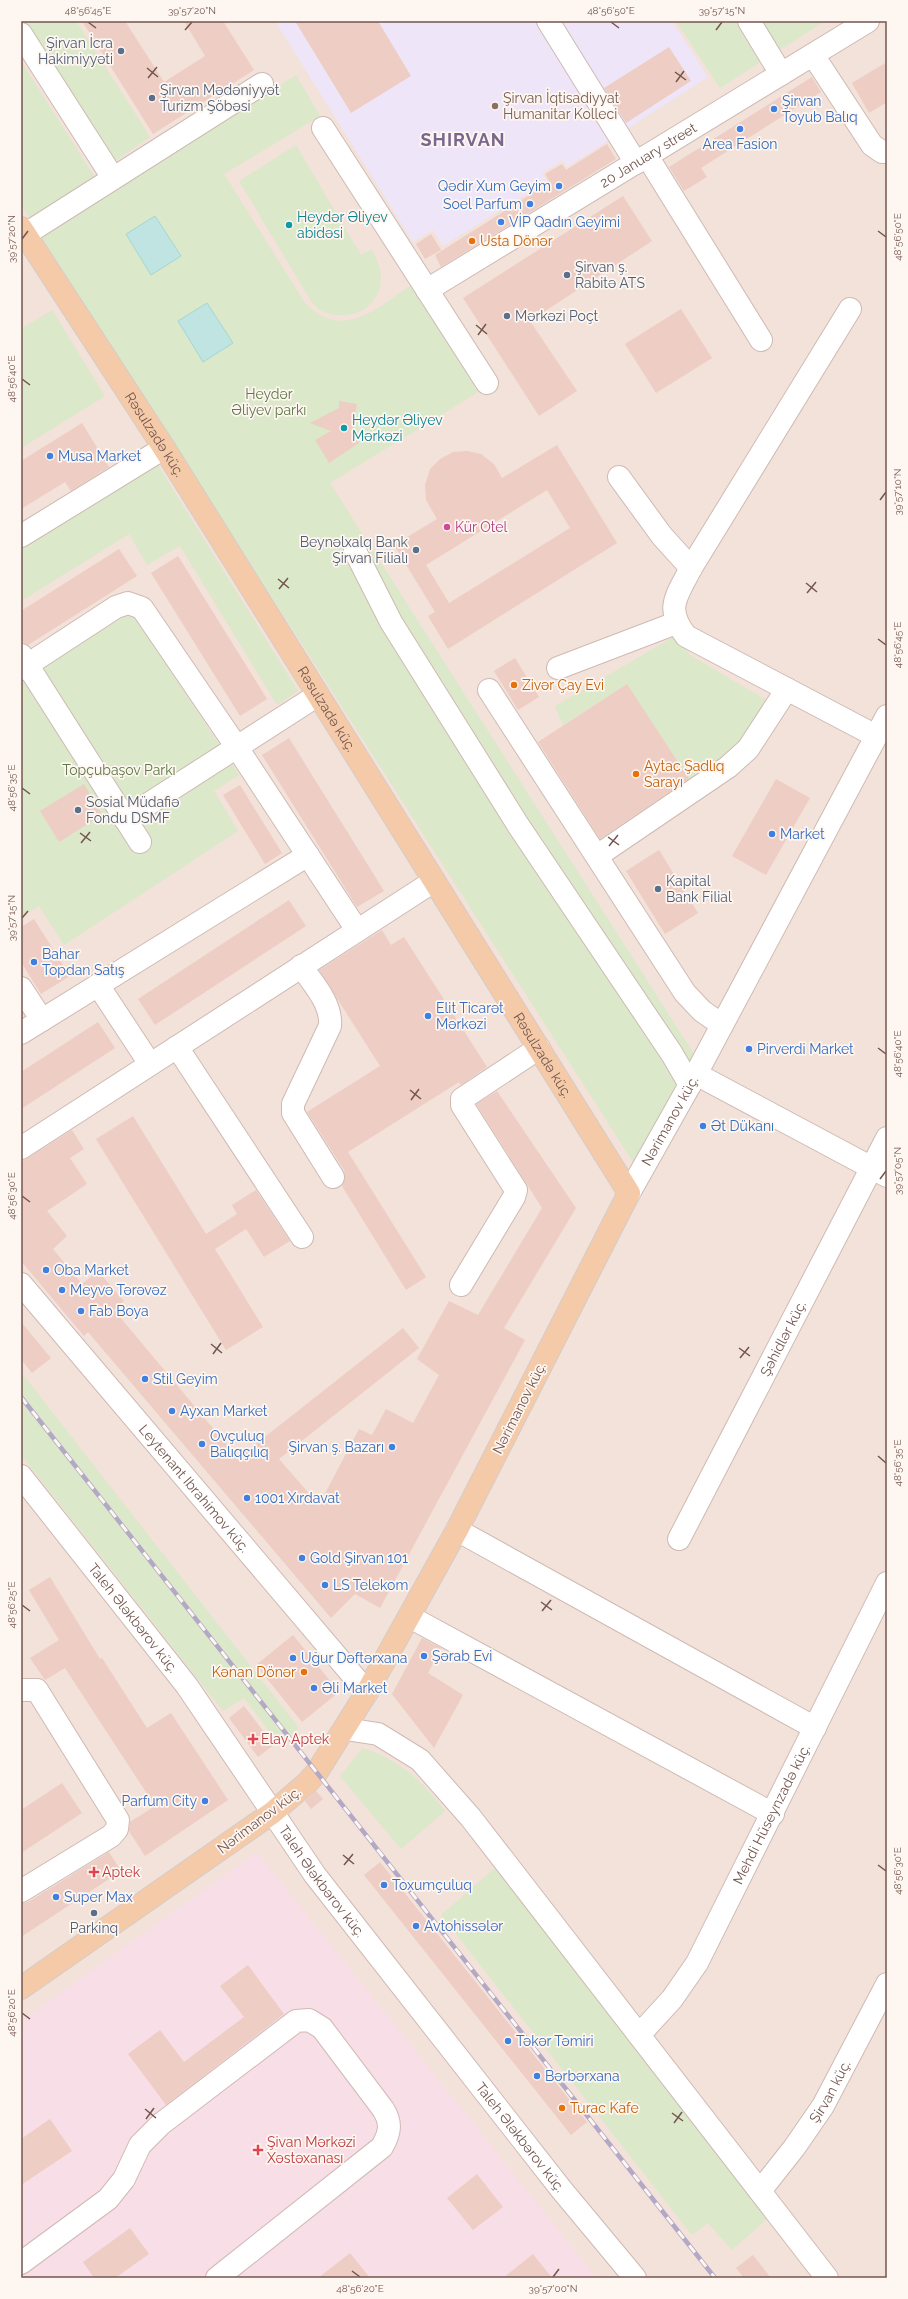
<svg xmlns="http://www.w3.org/2000/svg" width="908" height="2299" viewBox="0 0 908 2299" font-family="Raleway,sans-serif">
	<rect width="100%" height="100%" fill="#fbf1ea"/>
	<rect fill="#f2e2d9" x="21" y="21" width="866" height="2257"/>
	<path fill="#eee6f8" d="M275,21h397l36,56 -141,90 -4,-7 -21,13 5,8 -104,65 -10,-16 -20,12z"/>
	<path fill="#f8dee6" d="M257,1852l340,426h-576v-257z"/>
	<g fill="#dbe8c9">
		<path d="M24,21h52l74,116 -38,26z"/>
		<path d="M676,21h149l-105,67z"/>
		<path d="M21,61l85,134 190,-120 24,41 -96,58 81,129c38,39 72,5 106,-18l69,106 -150,92 364,571 -61,108 -612,-957z"/>
		<path d="M296,145l65,110 11,-6c3,8 8,16 9,26 1,34 -33,49 -61,35 -5,-3 -9,-10 -12,-14l-69,-115z"/>
		<path d="M52,310l53,86 -84,52v-119z"/>
		<path d="M156,462l142,229 -21,14 -97,-159 -33,19 -18,-31 -108,67v-55z"/>
		<path d="M125,614l10,3 104,158 -25,16 24,40 -174,114 -25,-39 -18,11v-235z"/>
		<path d="M677,635l13,20 78,46 -26,42 -51,40 -64,-99 -64,41 -8,-19z"/>
		<path d="M21,1372l278,356 -20,16 -35,-46 -21,13 -202,-256z"/>
		<path d="M363,1748c37,12 59,33 82,63l-44,38 -61,-73z"/>
		<path d="M495,1868l272,351 -35,31 -24,-27 -16,12 -251,-320z"/>
	</g>
	<g fill="#bfe4e2" stroke="#a6d5d4">
		<path d="M155,216l26,40 -30,19 -25,-41z"/>
		<path d="M207,303l26,40 -30,19 -25,-41z"/>
	</g>
	<g fill="#eecdc4" fill-rule="evenodd">
		<path d="M82,21h43l39,61 41,-26 -21,-35h39l31,49 -101,64z"/>
		<path d="M295,21h83l33,55 -60,37z"/>
		<path d="M669,47l22,34 -65,42 -22,-35z"/>
		<path d="M887,62v40l-18,11 -17,-30z"/>
		<path d="M812,77l9,15 -120,76 6,9 -23,14 -15,-24z"/>
		<path d="M607,144l9,15 -175,108 -6,-12 115,-73 -5,-8 17,-10 4,6z"/>
		<path d="M623,196l29,45 -122,80 47,70 -38,25 -76,-118z"/>
		<path d="M431,234l10,16 -16,9 -9,-15z"/>
		<path d="M681,309l31,49 -56,35 -31,-49z"/>
		<path d="M339,401l18,3 -5,27h-2l9,12 -30,20 -14,-23 16,-9 -21,-8 29,-15z"/>
		<path d="M82,423l27,44 -38,24 -6,-9 -44,27v-48z"/>
		<path d="M557,445l60,98 -169,106 -20,-33 7,-4 -41,-67 43,-26 -11,-19 -1,-15 5,-16 10,-10 13,-7 14,-1 14,3 13,10 8,14zM547,490l23,38 -121,75 -23,-38z"/>
		<path d="M119,549l18,27 -109,69 -4,-2 -3,-5v-27z"/>
		<path d="M178,556l89,143 -27,17 -89,-143z"/>
		<path d="M515,658l24,39 -21,13 -24,-39z"/>
		<path d="M627,684l62,95 -89,60 -62,-97z"/>
		<path d="M289,738l95,153 -27,16 -95,-152z"/>
		<path d="M776,779l34,19 -44,77 -34,-19z"/>
		<path d="M84,784l18,31 -43,27 -19,-31z"/>
		<path d="M240,785l42,68 -17,11 -42,-69z"/>
		<path d="M659,850l39,63 -33,21 -39,-63z"/>
		<path d="M289,900l17,26 -151,99 -17,-26z"/>
		<path d="M34,919l36,57 -29,18 -20,-32v-35z"/>
		<path d="M382,930l9,15 13,-8 83,130 -26,18 -2,-3 -111,70 78,125 -20,13 -64,-104 3,-9 -1,-7 -37,-58 73,-46 -61,-96z"/>
		<path d="M98,1022l17,26 -94,61v-37z"/>
		<path d="M497,1091l79,117 -72,120 21,12 -145,268 -25,-14 -24,24 -243,-286 -4,4 -63,-75v-99l51,-32 12,19 -14,9 17,26 -40,27 20,25 -14,13 29,35 16,-13 26,30 -10,9 124,148 165,-130 16,20 -140,111 40,46 40,-76 13,6 14,-26 27,14 26,-48 -22,-16 32,-58 29,14 64,-107 -66,-104z"/>
		<path d="M133,1116l73,118 31,-20 -5,-9 24,-15 34,51 -26,16 -18,-28 -31,20 48,78 -37,23 -130,-211z"/>
		<path d="M21,1322l30,36 -19,15 -11,-14z"/>
		<path d="M50,1577l50,82 2,-1 45,70 24,-15 57,87 -83,56 -16,-25 1,-9 25,-16 -90,-138 -20,12 -15,-22 29,-18 -30,-50z"/>
		<path d="M293,1635l46,57 -37,30 -46,-57z"/>
		<path d="M422,1638l19,10 -13,25 35,22 -29,53 -42,-54z"/>
		<path d="M244,1706l30,39 -16,12 -29,-39z"/>
		<path d="M62,1783l20,30 -61,40v-43z"/>
		<path d="M316,1791l7,8 -12,10 -6,-8z"/>
		<path d="M109,1852l12,19 -100,66v-34l7,-1z"/>
		<path d="M380,1862l207,260 -16,13 -207,-260z"/>
		<path d="M248,1965l36,49 -118,91 -38,-51 32,-24 24,32 60,-45 -24,-31z"/>
		<path d="M50,2119l22,32 -51,34v-46z"/>
		<path d="M477,2174l26,33 -30,23 -26,-32z"/>
		<path d="M130,2228l19,26 -34,24h-21l-11,-16z"/>
		<path d="M350,2253l20,25h-52z"/>
		<path d="M533,2254l19,24h-49z"/>
		<path d="M753,2255l18,23h-27l-8,-10z"/>
	</g>
	<g fill="none" stroke-linecap="round" stroke-linejoin="round">
		<defs>
			<g id="minor">
				<path d="M548,21l88,142"/>
				<path d="M749,21l32,53"/>
				<path d="M21,34l92,144"/>
				<path d="M813,55l59,90 10,7h5"/>
				<path d="M323,128l164,255"/>
				<path d="M647,156l114,184"/>
				<path d="M21,237l241,-153"/>
				<path id="s1" d="M427,290l441,-269"/>
				<path d="M850,309l-159,259c-14,28 -27,40 -5,68l190,100"/>
				<path d="M619,477l43,59 29,32"/>
				<path d="M21,536l143,-88"/>
				<path d="M355,551l36,71 127,203 154,229 18,31"/>
				<path d="M21,655l119,187"/>
				<path d="M558,668l118,-45"/>
				<path d="M21,669l95,-62 12,-4 14,5 94,138 121,184"/>
				<path d="M489,690l196,303 17,18 20,14"/>
				<path d="M125,819l193,-124"/>
				<path d="M597,856l131,-89 20,-18 39,-60"/>
				<path d="M301,966c12,18 31,37 29,60l-37,78v9l40,64"/>
				<path d="M98,985l52,79"/>
				<path d="M21,988l21,32"/>
				<path d="M21,1033l287,-178"/>
				<path d="M177,1047l125,190"/>
				<path d="M696,1074l191,102"/>
				<path d="M21,1148l413,-267"/>
				<path id="s2" d="M629,1193l67,-119 191,-358"/>
				<path id="s3" d="M21,1284l346,408"/>
				<path d="M461,1285l53,-88 2,-7 -54,-85v-6l77,-51"/>
				<path id="s4" d="M21,1476l166,210 128,189 246,314 74,89"/>
				<path d="M457,1530l358,198"/>
				<path id="s5" d="M679,1539l208,-401"/>
				<path d="M410,1617l363,197"/>
				<path d="M21,1690h16l81,130 -1,9 -6,7 -90,55"/>
				<path d="M346,1729l32,5 42,26 51,58 356,460"/>
				<path id="s6" d="M639,2035l33,-36 25,-36 190,-380"/>
				<path id="s7" d="M760,2191l34,-43 29,-42 64,-122"/>
				<path d="M21,2263l87,-64 16,-20 16,-34 21,-21 135,-103 13,-1 13,8 61,81c9,14 7,24 -1,38l-165,131"/>
			</g>
			<g id="major">
				<path id="s8" d="M21,228l143,220 465,745 -172,337 -90,162 -50,80 -10,11 -35,30 -251,175"/>
			</g>
		</defs>
		<use href="#minor" stroke="#cfbab3" stroke-width="24"/>
		<use href="#major" stroke="#d5ccca" stroke-width="24"/>
		<use href="#minor" stroke="#fff" stroke-width="22"/>
		<use href="#major" stroke="#f4caa8" stroke-width="22"/>
		<defs>
			<path id="rail" d="M21,1397l694,881"/>
		</defs>
		<use href="#rail" stroke="#b3a8c5" stroke-width="4.5"/>
		<use href="#rail" stroke="#fef6f0" stroke-width="3" stroke-dasharray="9" stroke-linecap="butt"/>
	</g>
	<path fill="none" stroke="#74564f" stroke-width="1.5" d="M88,22l8,6M611,22l8,6M185,30l7,-8M716,30l6,-8M147,68l11,9M675,72l11,8M148,78l9,-11M676,82l8,-11M878,231l8,6M22,239l6,-8M476,325l11,9M478,335l8,-11M22,379l8,6M880,500l6,-8M278,579l11,9M806,583l11,9M279,589l9,-11M807,593l9,-11M878,639l8,6M22,788l8,6M80,833l11,8M608,837l11,8M81,843l9,-11M609,846l9,-11M22,918l6,-7M878,1048l8,6M410,1090l11,9M411,1100l8,-11M880,1179l6,-8M22,1196l8,6M211,1344l11,9M739,1348l11,8M213,1354l8,-11M740,1358l9,-11M878,1456l8,7M541,1602l11,8M22,1605l8,6M542,1611l9,-11M343,1855l11,9M344,1865l9,-11M878,1865l8,6M22,2013l8,6M145,2109l11,9M672,2113l11,8M146,2119l8,-11M674,2123l8,-11M352,2271l8,6M553,2277l6,-8"/>
	<g fill="#5c6f8a" stroke="#fef6f0" stroke-width="1.5">
		<circle cx="121" cy="51" r="4"/>
		<circle cx="152" cy="98" r="4"/>
		<circle cx="567" cy="275" r="4"/>
		<circle cx="507" cy="316" r="4"/>
		<circle cx="416" cy="550" r="4"/>
		<circle cx="78" cy="810" r="4"/>
		<circle cx="658" cy="889" r="4"/>
		<circle cx="94" cy="1913" r="4"/>
	</g>
	<circle fill="#8d6e63" stroke="#fef6f0" stroke-width="1.5" cx="495" cy="106" r="4"/>
	<g fill="#3f7fe0" stroke="#fef6f0" stroke-width="1.5">
		<circle cx="774" cy="109" r="4"/>
		<circle cx="740" cy="129" r="4"/>
		<circle cx="559" cy="186" r="4"/>
		<circle cx="530" cy="204" r="4"/>
		<circle cx="501" cy="222" r="4"/>
		<circle cx="50" cy="456" r="4"/>
		<circle cx="772" cy="834" r="4"/>
		<circle cx="34" cy="962" r="4"/>
		<circle cx="428" cy="1016" r="4"/>
		<circle cx="749" cy="1049" r="4"/>
		<circle cx="703" cy="1126" r="4"/>
		<circle cx="46" cy="1270" r="4"/>
		<circle cx="62" cy="1290" r="4"/>
		<circle cx="81" cy="1311" r="4"/>
		<circle cx="145" cy="1379" r="4"/>
		<circle cx="172" cy="1411" r="4"/>
		<circle cx="202" cy="1444" r="4"/>
		<circle cx="392" cy="1447" r="4"/>
		<circle cx="247" cy="1498" r="4"/>
		<circle cx="302" cy="1558" r="4"/>
		<circle cx="325" cy="1585" r="4"/>
		<circle cx="424" cy="1656" r="4"/>
		<circle cx="293" cy="1658" r="4"/>
		<circle cx="314" cy="1688" r="4"/>
		<circle cx="205" cy="1801" r="4"/>
		<circle cx="384" cy="1885" r="4"/>
		<circle cx="56" cy="1897" r="4"/>
		<circle cx="416" cy="1926" r="4"/>
		<circle cx="508" cy="2041" r="4"/>
		<circle cx="537" cy="2076" r="4"/>
	</g>
	<g fill="#0f9aa8" stroke="#fef6f0" stroke-width="1.5">
		<circle cx="289" cy="225" r="4"/>
		<circle cx="344" cy="428" r="4"/>
	</g>
	<g fill="#e8710a" stroke="#fef6f0" stroke-width="1.5">
		<circle cx="472" cy="241" r="4"/>
		<circle cx="514" cy="685" r="4"/>
		<circle cx="636" cy="774" r="4"/>
		<circle cx="304" cy="1672" r="4"/>
		<circle cx="562" cy="2108" r="4"/>
	</g>
	<circle fill="#d1479c" stroke="#fef6f0" stroke-width="1.5" cx="447" cy="527" r="4"/>
	<g fill="#e0444e" stroke="#fef6f0" stroke-width="1.5">
		<path d="M251 1733h4v4h4v4h-4v4h-4v-4h-4v-4h4z"/>
		<path d="M92 1866h4v4h4v4h-4v4h-4v-4h-4v-4h4z"/>
		<path d="M256 2144h4v4h4v4h-4v4h-4v-4h-4v-4h4z"/>
	</g>
	<g text-anchor="middle" dominant-baseline="central" stroke-width="3.5" stroke-linejoin="round" paint-order="stroke">
		<g font-size="14" fill="#4e5e75" stroke="#fef6f0" text-anchor="start">
			<text x="113" y="43" text-anchor="end">Şirvan İcra<tspan x="113" dy="16">Hakimiyyəti</tspan></text>
			<text x="160" y="90">Şirvan Mədəniyyət<tspan x="160" dy="16">Turizm Şöbəsi</tspan></text>
			<text x="575" y="267">Şirvan ş.<tspan x="575" dy="16">Rabitə ATS</tspan></text>
			<text x="515" y="316">Mərkəzi Poçt</text>
			<text x="408" y="542" text-anchor="end">Beynəlxalq Bank<tspan x="408" dy="16">Şirvan Filialı</tspan></text>
			<text x="86" y="802">Sosial Müdafiə<tspan x="86" dy="16">Fondu DSMF</tspan></text>
			<text x="666" y="881">Kapital<tspan x="666" dy="16">Bank Filial</tspan></text>
			<text x="94" y="1928" text-anchor="middle">Parkinq</text>
		</g>
		<g font-size="14" fill="#785e54" stroke="#fef6f0" text-anchor="start">
			<text x="503" y="98">Şirvan İqtisadiyyat<tspan x="503" dy="16">Humanitar Kolleci</tspan></text>
		</g>
		<g font-size="14" fill="#366cbe" stroke="#fef6f0" text-anchor="start">
			<text x="782" y="101">Şirvan<tspan x="782" dy="16">Toyub Balıq</tspan></text>
			<text x="740" y="144" text-anchor="middle">Area Fasion</text>
			<text x="551" y="186" text-anchor="end">Qədir Xum Geyim</text>
			<text x="522" y="204" text-anchor="end">Soel Parfum</text>
			<text x="509" y="222">VİP Qadın Geyimi</text>
			<text x="58" y="456">Musa Market</text>
			<text x="780" y="834">Market</text>
			<text x="42" y="954">Bahar<tspan x="42" dy="16">Topdan Satış</tspan></text>
			<text x="436" y="1008">Elit Ticarət<tspan x="436" dy="16">Mərkəzi</tspan></text>
			<text x="757" y="1049">Pirverdi Market</text>
			<text x="711" y="1126">Ət Dükanı</text>
			<text x="54" y="1270">Oba Market</text>
			<text x="70" y="1290">Meyvə Tərəvəz</text>
			<text x="89" y="1311">Fab Boya</text>
			<text x="153" y="1379">Stil Geyim</text>
			<text x="180" y="1411">Ayxan Market</text>
			<text x="210" y="1436">Ovçuluq<tspan x="210" dy="16">Balıqçılıq</tspan></text>
			<text x="384" y="1447" text-anchor="end">Şirvan ş. Bazarı</text>
			<text x="255" y="1498">1001 Xırdavat</text>
			<text x="310" y="1558">Gold Şirvan 101</text>
			<text x="333" y="1585">LS Telekom</text>
			<text x="432" y="1656">Şərab Evi</text>
			<text x="301" y="1658">Uğur Dəftərxana</text>
			<text x="322" y="1688">Əli Market</text>
			<text x="197" y="1801" text-anchor="end">Parfum City</text>
			<text x="392" y="1885">Toxumçuluq</text>
			<text x="64" y="1897">Super Max</text>
			<text x="424" y="1926">Avtohissələr</text>
			<text x="516" y="2041">Təkər Təmiri</text>
			<text x="545" y="2076">Bərbərxana</text>
		</g>
		<g font-size="14" fill="#74564f" stroke="#fef6f0">
			<text stroke="none"><textPath href="#s1" startOffset="259">20 January street</textPath></text>
			<text stroke="none"><textPath href="#s8" startOffset="246">Rəsulzadə küç.</textPath></text>
			<text stroke="none"><textPath href="#s8" startOffset="570">Rəsulzadə küç.</textPath></text>
			<text stroke="none"><textPath href="#s8" startOffset="978">Rəsulzadə küç.</textPath></text>
			<text stroke="none"><textPath href="#s2" startOffset="83">Nərimanov küç.</textPath></text>
			<text stroke="none"><textPath href="#s5" startOffset="226">Şəhidlər küç.</textPath></text>
			<text transform="translate(519 1408) rotate(-63)">Nərimanov küç.</text>
			<text stroke="none"><textPath href="#s3" startOffset="268">Leytenant Ibrahimov küç.</textPath></text>
			<text stroke="none"><textPath href="#s4" startOffset="181">Taleh Ələkbərov küç.</textPath></text>
			<text stroke="none"><textPath href="#s6" startOffset="259">Mehdi Hüseynzadə küç.</textPath></text>
			<text transform="translate(259 1820) rotate(-37)">Nərimanov küç.</text>
			<text stroke="none"><textPath href="#s4" startOffset="505">Taleh Ələkbərov küç.</textPath></text>
			<text stroke="none"><textPath href="#s7" startOffset="122">Şirvan küç.</textPath></text>
			<text stroke="none"><textPath href="#s4" startOffset="829">Taleh Ələkbərov küç.</textPath></text>
		</g>
		<g font-size="14" fill="#0d838f" stroke="#fef6f0" text-anchor="start">
			<text x="297" y="217">Heydər Əliyev<tspan x="297" dy="16">abidəsi</tspan></text>
			<text x="352" y="420">Heydər Əliyev<tspan x="352" dy="16">Mərkəzi</tspan></text>
		</g>
		<g font-size="14" fill="#c56008" stroke="#fef6f0" text-anchor="start">
			<text x="480" y="241">Usta Dönər</text>
			<text x="522" y="685">Zivər Çay Evi</text>
			<text x="644" y="766">Aytac Şadlıq<tspan x="644" dy="16">Sarayı</tspan></text>
			<text x="296" y="1672" text-anchor="end">Kənan Dönər</text>
			<text x="570" y="2108">Turac Kafe</text>
		</g>
		<g font-size="14" fill="#5e7848" stroke="#fef6f0">
			<text x="269" y="394">Heydər<tspan x="269" dy="16">Əliyev parkı</tspan></text>
			<text x="119" y="770">Topçubaşov Parkı</text>
		</g>
		<g font-size="14" fill="#b23c85" stroke="#fef6f0" text-anchor="start">
			<text x="455" y="527">Kür Otel</text>
		</g>
		<g font-size="14" fill="#be3a42" stroke="#fef6f0" text-anchor="start">
			<text x="261" y="1739">Elay Aptek</text>
			<text x="102" y="1872">Aptek</text>
			<text x="267" y="2142">Şivan Mərkəzi<tspan x="267" dy="16">Xəstəxanası</tspan></text>
		</g>
		<g font-size="18" font-weight="bold" letter-spacing="1" fill="#7a668f" stroke="#fef6f0">
			<text x="463" y="139">SHIRVAN</text>
		</g>
	</g>
	<rect width="908" height="2299" fill="none" stroke="#fef6f0" stroke-width="44"/>
	<rect x="22" y="22" width="864" height="2255" fill="none" stroke="#74564f" stroke-width="1.5"/>
	<g font-size="10" text-anchor="middle" fill="#74564f">
		<text x="88" y="14">48°56'45"E</text>
		<text x="192" y="14">39°57'20"N</text>
		<text x="611" y="14">48°56'50"E</text>
		<text x="722" y="14">39°57'15"N</text>
		<text transform="translate(897 237) rotate(-90)" y="4">48°56'50"E</text>
		<text transform="translate(11 239) rotate(-90)" y="4">39°57'20"N</text>
		<text transform="translate(11 379) rotate(-90)" y="4">48°56'40"E</text>
		<text transform="translate(897 492) rotate(-90)" y="4">39°57'10"N</text>
		<text transform="translate(897 645) rotate(-90)" y="4">48°56'45"E</text>
		<text transform="translate(11 788) rotate(-90)" y="4">48°56'35"E</text>
		<text transform="translate(11 918) rotate(-90)" y="4">39°57'15"N</text>
		<text transform="translate(897 1054) rotate(-90)" y="4">48°56'40"E</text>
		<text transform="translate(897 1171) rotate(-90)" y="4">39°57'05"N</text>
		<text transform="translate(11 1196) rotate(-90)" y="4">48°56'30"E</text>
		<text transform="translate(897 1463) rotate(-90)" y="4">48°56'35"E</text>
		<text transform="translate(11 1605) rotate(-90)" y="4">48°56'25"E</text>
		<text transform="translate(897 1871) rotate(-90)" y="4">48°56'30"E</text>
		<text transform="translate(11 2013) rotate(-90)" y="4">48°56'20"E</text>
		<text x="360" y="2292">48°56'20"E</text>
		<text x="553" y="2292">39°57'00"N</text>
	</g>
</svg>
